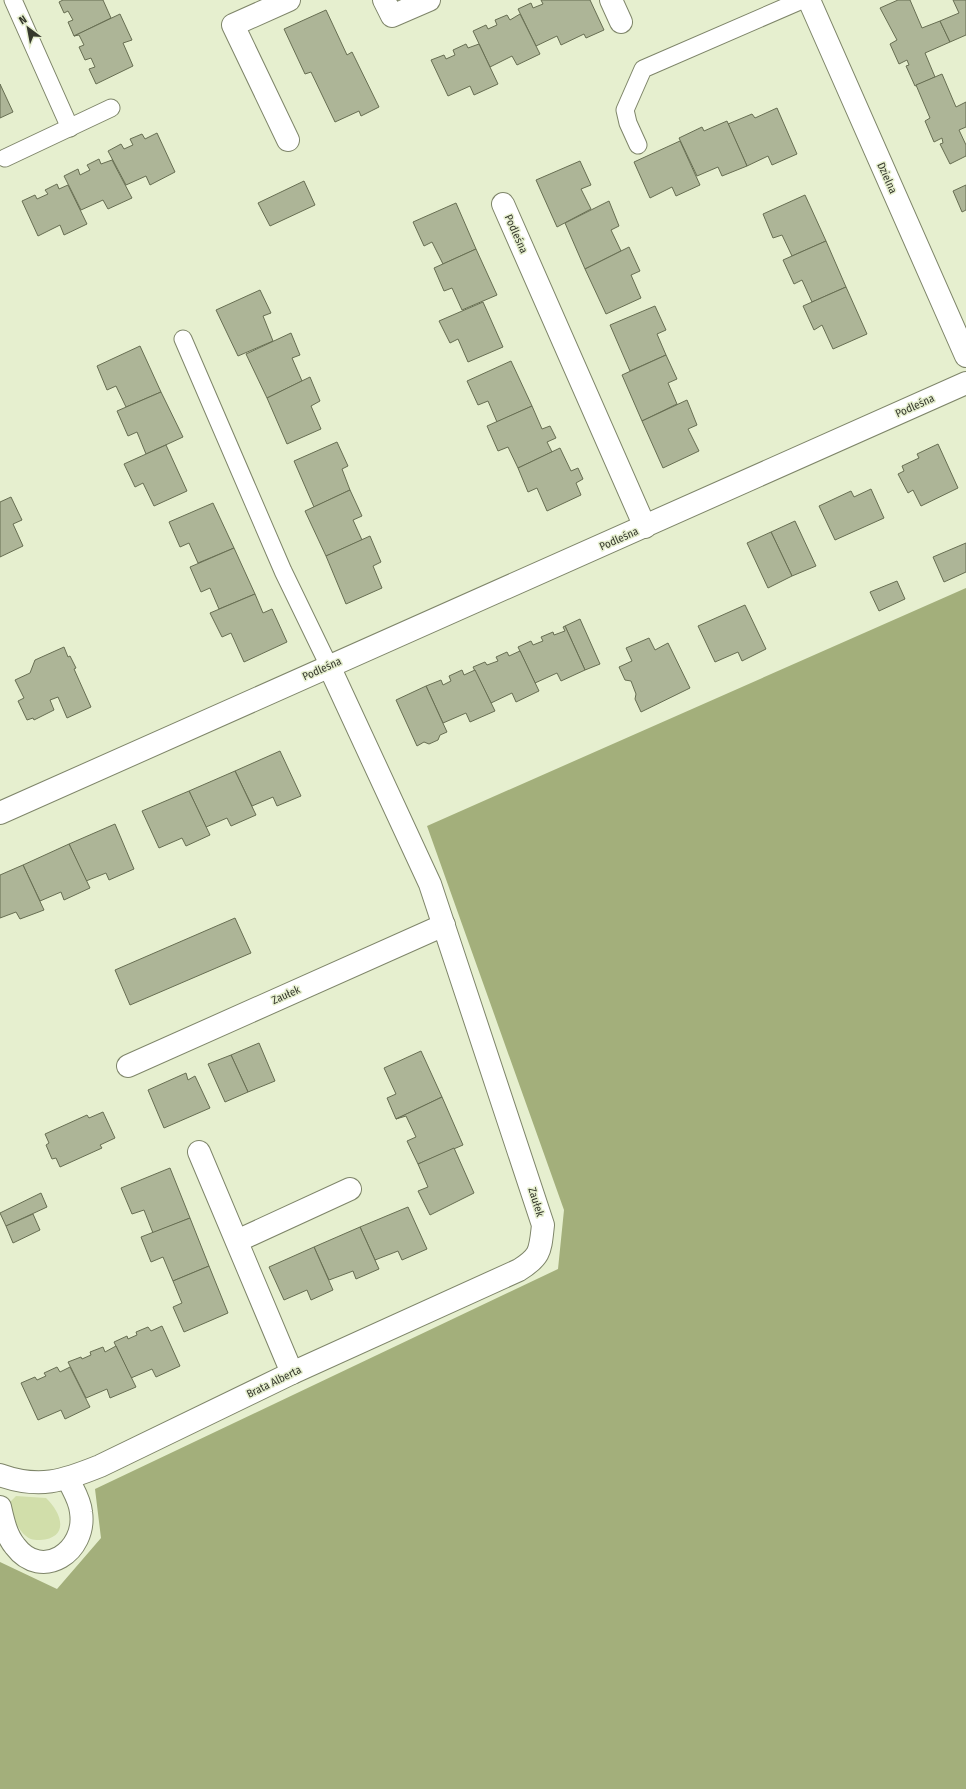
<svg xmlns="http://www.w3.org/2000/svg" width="966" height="1789" viewBox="0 0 966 1789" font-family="'Fira Sans Condensed',sans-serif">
	<rect width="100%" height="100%" fill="#e6efcf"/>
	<path fill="#d1deaa" d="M16,1496l30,2c16,15 24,40 -6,42 -5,0 -10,0 -14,-4 -10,-8 -13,-21 -17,-33z"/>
	<path fill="#a3af7b" d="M966,588v1201h-966v-227l57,27 44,-51 -6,-49 463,-220 6,-59 -137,-384z"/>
	<g fill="#adb597" stroke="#676e52">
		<path d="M63,0h40l8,18 -37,18 -6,-14 5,-2 -5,-9 -4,2 -5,-11z"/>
		<path d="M541,0h49l14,30 -18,8 -2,-4 -23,11 -4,-9 -21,10 -18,-37 13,-6 2,5 10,-4z"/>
		<path d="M898,0h12l12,28 18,-7 10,21 -25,11 10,24 -20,9 -9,-20 3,-1 -2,-5 -8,4 -9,-20 7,-4 -17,-32z"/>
		<path d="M953,0h13v35l-16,7 -10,-21 19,-8z"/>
		<path d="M326,10l21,45 5,-3 27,55 -18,9 -2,-5 -24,11 -24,-50 -6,2 -21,-45z"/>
		<path d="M120,14l12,26 -9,3 10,23 -37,18 -7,-15 6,-2 -4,-9 -6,2 -6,-13 5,-2 -5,-10 -5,1z"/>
		<path d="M520,14l20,40 -23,11 -5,-9 -22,11 -17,-36 13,-6 2,4 9,-4 -2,-5 12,-5 3,5z"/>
		<path d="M466,44l2,4 11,-4 19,40 -24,11 -4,-9 -22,10 -17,-36 13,-5 2,4 9,-4 -2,-5z"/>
		<path d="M942,74l14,33 10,-5v25l-7,3 7,15v11l-16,8 -10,-20 3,-1 -1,-5 -8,4 -9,-21 5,-3 -14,-33z"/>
		<path d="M0,84l13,28 -13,6z"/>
		<path d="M777,108l20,46 -25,11 -4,-9 -21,10 -19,-42 24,-10 3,4z"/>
		<path d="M727,121l20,45 -25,10 -4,-9 -21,9 -18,-38 23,-11 2,4z"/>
		<path d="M157,133l18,39 -25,13 -4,-9 -20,9 -18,-34 13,-7 3,5 9,-4 -3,-6 12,-5 3,5z"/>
		<path d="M680,141l20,44 -24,11 -4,-9 -22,11 -16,-36z"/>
		<path d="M99,159l2,5 11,-4 20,38 -24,11 -5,-9 -22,10 -17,-34 14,-7 2,6 10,-5 -3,-5z"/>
		<path d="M580,161l11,24 -10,4 10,20 -34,18 -21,-47z"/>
		<path d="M304,181l11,24 -45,21 -12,-23z"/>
		<path d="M57,184l2,5 9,-4 19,39 -23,11 -4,-10 -22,11 -16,-35 13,-6 2,4 11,-5 -3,-4z"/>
		<path d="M966,185v25l-4,2 -9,-21z"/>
		<path d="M805,195l21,46 -34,15 -10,-21 -9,3 -10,-24z"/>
		<path d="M609,201l10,25 -8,4 10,21 -36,18 -20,-46z"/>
		<path d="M456,203l20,46 -33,15 -11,-22 -8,4 -11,-24z"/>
		<path d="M826,241l20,46 -34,15 -10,-22 -8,4 -11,-24z"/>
		<path d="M629,247l11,24 -9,4 10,23 -35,16 -21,-45z"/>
		<path d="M476,249l21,46 -35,15 -10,-22 -8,3 -10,-23z"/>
		<path d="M846,287l21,47 -34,15 -11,-24 -8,5 -11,-24z"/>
		<path d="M260,290l11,23 -8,3 10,25 -35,15 -22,-46z"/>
		<path d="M483,302l20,45 -35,15 -10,-23 -8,4 -11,-22z"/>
		<path d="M655,306l11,24 -9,4 9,21 -36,16 -20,-46z"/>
		<path d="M291,333l9,22 -8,3 10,23 -35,17 -21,-44z"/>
		<path d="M140,346l21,46 -35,15 -10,-21 -9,4 -10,-24z"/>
		<path d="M666,355l11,24 -9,4 9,21 -35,17 -20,-46z"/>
		<path d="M511,361l21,45 -35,16 -9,-21 -10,4 -11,-24z"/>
		<path d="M310,377l10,24 -9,5 10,23 -34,15 -20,-46z"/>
		<path d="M161,392l22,45 -37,17 -9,-22 -9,4 -11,-25z"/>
		<path d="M687,400l10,25 -9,4 11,22 -36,17 -21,-47z"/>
		<path d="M532,406l10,23 8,-3 6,12 -9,4 5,10 -34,16 -10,-21 -10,4 -11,-25z"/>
		<path d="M337,442l11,24 -6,3 8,21 -36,17 -20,-46z"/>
		<path d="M938,444l20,44 -37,18 -8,-16 -5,3 -10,-19 6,-3 -2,-5 17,-8 -2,-4z"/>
		<path d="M166,445l21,46 -33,15 -11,-23 -8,4 -11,-23z"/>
		<path d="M560,448l11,23 7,-3 5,11 -7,4 5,12 -34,16 -10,-23 -9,4 -10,-24z"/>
		<path d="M871,489l13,29 -49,22 -16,-34 32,-15 3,6z"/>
		<path d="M350,490l12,26 -9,4 9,20 -36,16 -21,-45z"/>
		<path d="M11,497l11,23 -9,4 10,22 -23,11v-55z"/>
		<path d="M213,503l21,45 -36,15 -9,-20 -9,4 -11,-25z"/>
		<path d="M795,521l21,45 -24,10 -21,-44z"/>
		<path d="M771,532l21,44 -24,12 -21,-45z"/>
		<path d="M370,536l11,26 -8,4 9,22 -36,16 -20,-48z"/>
		<path d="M966,543v29l-22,10 -11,-25z"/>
		<path d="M234,548l21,46 -36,15 -9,-21 -9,4 -11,-25z"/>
		<path d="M897,581l8,18 -26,12 -9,-19z"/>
		<path d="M255,594l8,19 9,-4 15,33 -43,20 -13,-29 -9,4 -12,-24z"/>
		<path d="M745,605l21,44 -24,12 -4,-9 -23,10 -17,-36z"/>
		<path d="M580,619l20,45 -15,6 -20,-44z"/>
		<path d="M565,626l20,44 -24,11 -4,-8 -22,10 -17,-36 13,-6 2,4 10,-4 -2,-4 12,-5 1,3 11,-4 -2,-4z"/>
		<path d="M649,638l6,12 13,-7 22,45 -49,24 -6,-13 1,-5 -5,-13 -6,-1 -6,-13 13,-6 -6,-13z"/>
		<path d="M64,647l4,10 2,-1 6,12 -2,1 17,38 -24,11 -9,-21 -8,3 4,10 -20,10 -1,-2 -6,2 -9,-19 6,-3 -9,-18 15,-7 5,-13z"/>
		<path d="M520,651l19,40 -23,11 -4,-9 -21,10 -18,-36 12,-5 2,3 11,-4 -2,-4 11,-5 2,4z"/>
		<path d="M462,670l2,5 11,-5 20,41 -25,11 -4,-9 -23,10 -17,-37 15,-6 2,5 8,-4 -2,-5z"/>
		<path d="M426,686l21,46 -7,3 -2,5 -9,4 -5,-2 -7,4 -21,-46z"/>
		<path d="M280,751l21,45 -24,10 -4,-9 -21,9 -17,-35z"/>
		<path d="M235,771l21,44 -25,11 -4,-8 -21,9 -17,-36z"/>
		<path d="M189,791l21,44 -24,11 -4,-8 -23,10 -17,-37z"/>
		<path d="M115,824l19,45 -25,11 -3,-7 -20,8 -17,-37z"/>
		<path d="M69,844l21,44 -26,12 -3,-8 -21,9 -17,-36z"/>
		<path d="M23,865l21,45 -24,9 -4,-7 -16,6v-43z"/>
		<path d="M235,918l16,35 -121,52 -15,-35z"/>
		<path d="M259,1043l16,38 -27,11 -17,-37z"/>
		<path d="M421,1051l21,46 -46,22 -9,-21 9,-4 -12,-26z"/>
		<path d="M231,1055l17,37 -23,10 -17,-38z"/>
		<path d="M186,1073l2,7 7,-4 15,32 -46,20 -16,-38z"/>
		<path d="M442,1097l21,48 -45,19 -11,-23 9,-4 -10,-21 -10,3z"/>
		<path d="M103,1112l12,26 -15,7 2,3 -42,19 -4,-9 -4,1 -6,-14 3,-2 -4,-9 42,-19 2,3z"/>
		<path d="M454,1148l20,45 -44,22 -12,-24 10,-4 -10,-23z"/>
		<path d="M170,1168l20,50 -37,15 -9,-23 -12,4 -11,-26z"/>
		<path d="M41,1193l6,14 -41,19 -6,-13z"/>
		<path d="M408,1207l19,42 -25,11 -4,-9 -23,9 -15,-33z"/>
		<path d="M33,1214l7,16 -27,13 -7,-17z"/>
		<path d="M190,1218l19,48 -36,15 -10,-24 -12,5 -10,-25z"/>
		<path d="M360,1227l19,42 -23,10 -3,-8 -24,9 -15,-33z"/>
		<path d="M314,1247l19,43 -22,10 -4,-10 -23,10 -15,-33z"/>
		<path d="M209,1266l19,47 -44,19 -11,-25 9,-4 -9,-22z"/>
		<path d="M162,1326l18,40 -24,11 -4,-8 -21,9 -17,-36 13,-6 1,3 9,-4 -1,-3 12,-5 3,4z"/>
		<path d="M116,1346l20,41 -26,11 -3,-9 -21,9 -18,-36 13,-5 1,2 9,-4 -1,-3 13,-5 2,5z"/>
		<path d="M57,1367l3,5 10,-5 20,40 -25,12 -4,-9 -23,10 -17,-37 14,-6 2,3 9,-4 -2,-3z"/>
	</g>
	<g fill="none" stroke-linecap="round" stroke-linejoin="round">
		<defs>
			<g id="service">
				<path d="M13,0l57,128"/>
				<path d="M638,145l-10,-22 -3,-13 18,-41 159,-69"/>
				<path d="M5,158l106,-50"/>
				<path d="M183,339l100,232 46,95"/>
			</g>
			<g id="minor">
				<path d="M384,0l8,16 37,-16"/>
				<path d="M611,0l10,22"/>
				<path d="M809,0l157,356"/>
				<path d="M288,140l-55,-115 56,-25"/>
				<path d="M503,204l142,323"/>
				<path d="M0,813l966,-430"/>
				<path d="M128,1066l316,-141"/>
				<path d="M199,1152l93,221"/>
				<path d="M237,1241l113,-52"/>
				<path d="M0,1475c39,14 63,6 100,-9l192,-93 227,-103c22,-14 21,-19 24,-45l-113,-341 -101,-218"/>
				<path d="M0,1507c3,13 6,28 15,39 27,36 72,5 66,-34 -1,-12 -8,-22 -13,-33"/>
			</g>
		</defs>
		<use href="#service" stroke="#7e8569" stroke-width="19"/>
		<use href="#minor" stroke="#7e8569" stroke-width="24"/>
		<use href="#service" stroke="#fff" stroke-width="17"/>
		<use href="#minor" stroke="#fff" stroke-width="22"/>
	</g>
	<g text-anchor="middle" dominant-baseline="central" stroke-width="3" stroke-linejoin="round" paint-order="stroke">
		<g font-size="11" fill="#36392d" stroke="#e6efcf">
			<text transform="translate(887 178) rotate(66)">Dzielna</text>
			<text transform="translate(516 234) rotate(66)">Podleśna</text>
			<text transform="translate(915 406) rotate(-24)">Podleśna</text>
			<text transform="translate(619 539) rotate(-24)">Podleśna</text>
			<text transform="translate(322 669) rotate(-24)">Podleśna</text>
			<text transform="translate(286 995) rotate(-24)">Zaułek</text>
			<text transform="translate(536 1202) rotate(73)">Zaułek</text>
			<text transform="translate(274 1382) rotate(-26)">Brata Alberta</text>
		</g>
	</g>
	<g transform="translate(28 28) rotate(328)" stroke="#e6efcf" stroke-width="3" paint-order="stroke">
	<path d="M0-3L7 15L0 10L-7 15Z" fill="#36392d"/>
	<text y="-6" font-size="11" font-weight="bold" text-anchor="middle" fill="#36392d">N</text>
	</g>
</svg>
